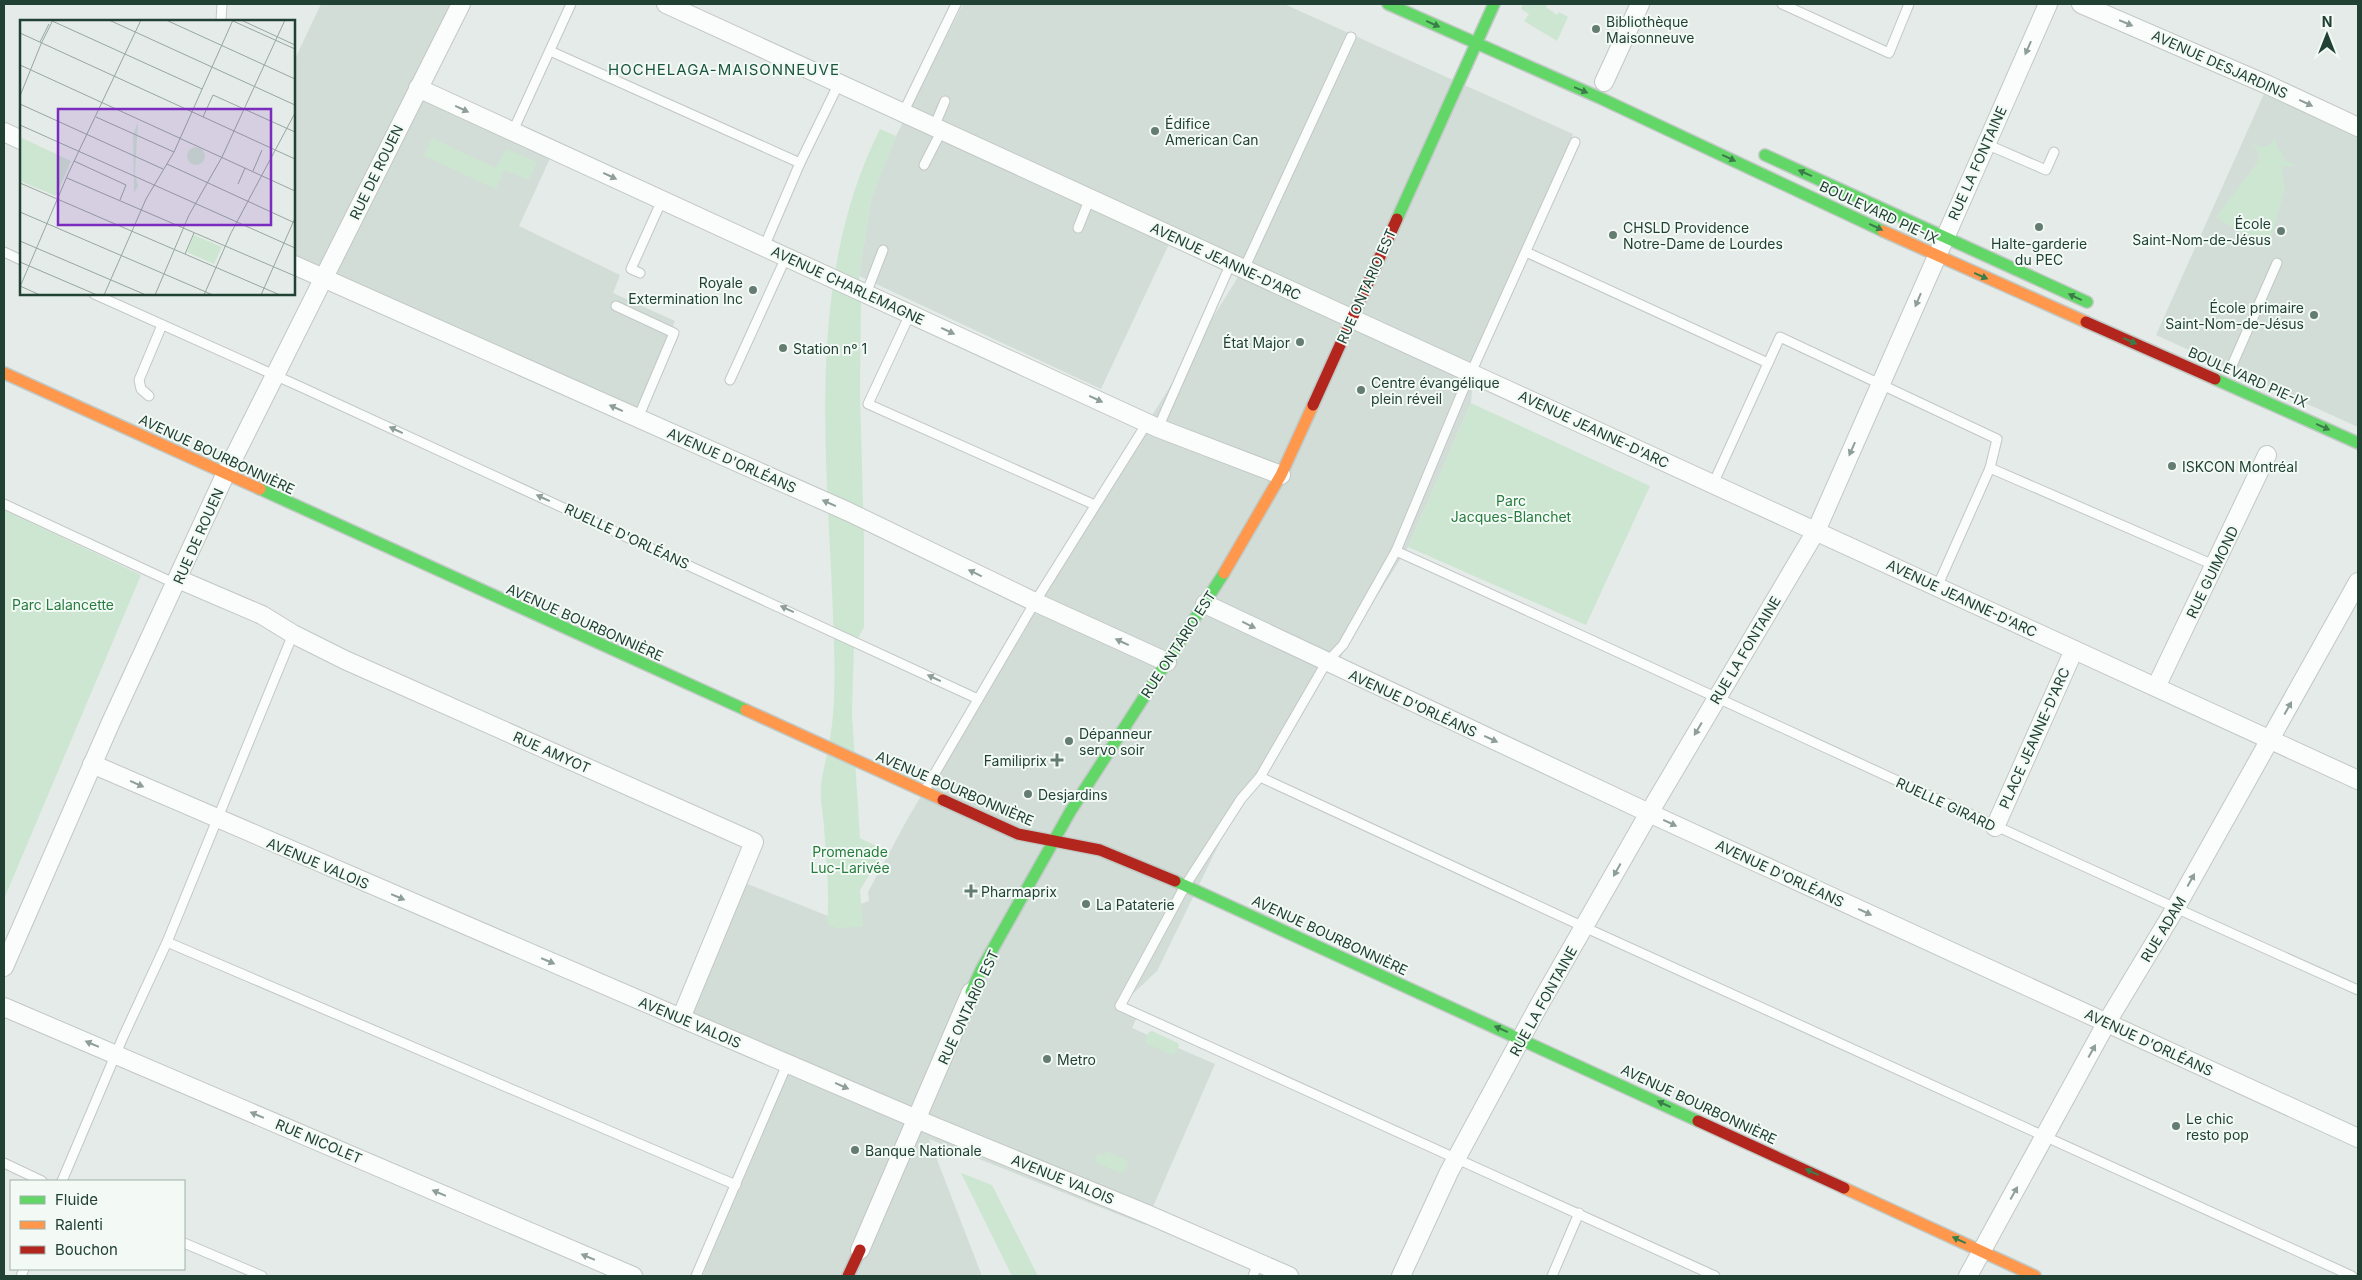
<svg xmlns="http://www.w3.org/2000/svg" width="2362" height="1280" viewBox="0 0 2362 1280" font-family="Inter,sans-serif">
	<rect width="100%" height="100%" fill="#e5ebe8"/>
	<g fill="#d2ddd7">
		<path d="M321,4h138l-41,84 135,64 -34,74 101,49 -7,18 62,28 -38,96 -343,-149v-207z"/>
		<path d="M963,4h321l289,130 -98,222 -4,47 -63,144 -60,95 -12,26 -10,-5 -85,136 -84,172 -37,35 18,9 -6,13 83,36 -70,161 -216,-86 53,137h-280l34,-91 52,-123 -108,-38 65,-141 83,33 41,-15 -1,-9 40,-74 114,-193 221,-356 -68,-38 -74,158 -242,-113 12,-77 7,-19 18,-44z"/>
		<path d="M2268,85l90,42v300l-202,-92z"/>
	</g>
	<g fill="#cde6d1">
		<path d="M1523,4h24l-1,3 11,8 2,-3 9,5 -11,24 -33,-20 5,-7 -8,-5z"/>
		<path d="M880,129l16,7 -25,63 -12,77 2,23 -1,94 4,147v87l-10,18 -2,69 8,124 24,12 -24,40 3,36 -24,3 -12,-5c3,-32 -1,-65 -3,-97 -1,-13 -4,-27 -3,-40 1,-16 7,-32 9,-48 5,-30 5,-63 4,-93 -4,-172 -34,-358 46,-517z"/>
		<path d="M432,138l64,30 10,-19 31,13 -8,18 -25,-10 -8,19 -72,-33z"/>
		<path d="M2275,138l2,10 5,4 2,7 11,7 -14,1 4,21 -17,62 -52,-33 42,-55 1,-9 -7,-9c11,5 16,4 23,-6z"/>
		<path d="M1471,403l179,83 -64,139 -178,-78z"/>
		<path d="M4,510l137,65 -137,324z"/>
		<path d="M1152,1031l26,12 1,3 -4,8 -2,1 -26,-11 -2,-4 4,-8z"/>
		<path d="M1106,1151l22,10 -3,10 -4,2 -24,-10 -2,-4 3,-6 6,3z"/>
		<path d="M961,1173l31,12 46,91h-26z"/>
	</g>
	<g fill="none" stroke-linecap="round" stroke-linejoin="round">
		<defs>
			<g id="lane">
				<path d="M1782,4l107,49 20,-49"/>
				<path d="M221,21l1,-17"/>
				<path d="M550,51l250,112 -36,84"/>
				<path d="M903,113l53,-109"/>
				<path d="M934,127l11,-26"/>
				<path d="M512,133l59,-129"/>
				<path d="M1575,142l-114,253 -65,156 -53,94 -17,18 -66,114 -19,22 -56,87 -65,120 595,270"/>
				<path d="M1986,144l60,26 8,-18"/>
				<path d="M800,163l39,-80"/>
				<path d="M924,165l18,-35"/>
				<path d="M1078,228l12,-30"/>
				<path d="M4,252l17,8"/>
				<path d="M1526,252l242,111"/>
				<path d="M1244,269l107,-232"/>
				<path d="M640,273l-9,-4 31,-69"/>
				<path d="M94,294l207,93 677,312"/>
				<path d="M866,294l17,-44"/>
				<path d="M616,306l58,27 -36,85"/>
				<path d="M910,314l-42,90 227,101"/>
				<path d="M2230,370l47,-107"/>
				<path d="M730,380l56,-123"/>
				<path d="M149,396l-8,-7 -2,-9 23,-55"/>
				<path d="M1158,428l73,-165"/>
				<path d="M1990,468l226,98"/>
				<path d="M1713,484l67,-147 217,102 -7,29 -53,119"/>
				<path d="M4,504l172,80"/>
				<path d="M1396,551c321,145 640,296 962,439"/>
				<path d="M1260,777l324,150 768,349"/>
				<path d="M925,790l110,-188 112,-179"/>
				<path d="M167,942l569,243"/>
				<path d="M4,1163l38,18"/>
				<path d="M62,1181l61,-144 44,-95 126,-308"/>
				<path d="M184,1243l78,33"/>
				<path d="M21,1276l3,-7"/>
				<path d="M696,1276l92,-214"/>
				<path d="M1253,1276l5,-13"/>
				<path d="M1552,1276l27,-63"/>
			</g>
			<g id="street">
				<path d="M666,4l1692,776"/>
				<path d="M2081,4l187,81 90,42"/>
				<path d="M1604,82l36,-78"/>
				<path d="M418,88l740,340 123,47"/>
				<path d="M4,132l17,8"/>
				<path d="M294,265l555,247 186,90 132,60"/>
				<path d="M178,579l84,36 31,19 52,26 409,182 -73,176"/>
				<path d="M1205,604l444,209 709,325"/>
				<path d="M2156,687l111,-232"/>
				<path d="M92,764l589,254 252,108 214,88 142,62"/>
				<path d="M1995,827l79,-177"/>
				<path d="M4,967l107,-245 114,-247 236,-471"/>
				<path d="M4,1007l629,269"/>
				<path d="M860,1250l111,-258"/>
				<path d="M1401,1276l48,-104 89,-165 111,-194 167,-282 232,-527"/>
				<path d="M1968,1276l139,-254 68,-113 183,-327"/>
			</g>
			<g id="fast">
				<path d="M1388,4l210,93 285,134"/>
				<path d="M1765,155l322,147"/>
				<path d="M1397,219l97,-215"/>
				<path d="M2215,379l143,64"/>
				<path d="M260,489l486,221"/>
				<path d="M1175,881l523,240"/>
				<path d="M971,992l10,-22 89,-158 154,-239"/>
			</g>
			<g id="slow">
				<path d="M1883,231l203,91"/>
				<path d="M4,373l256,116"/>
				<path d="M1224,573l57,-98 32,-70"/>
				<path d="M746,710l197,90"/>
				<path d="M1844,1188l191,88"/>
			</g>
			<g id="jam">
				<path d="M2086,322l129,57"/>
				<path d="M1313,405l84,-186"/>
				<path d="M943,800l75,34 82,16 75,31"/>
				<path d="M1698,1121l146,67"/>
				<path d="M848,1276l12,-26"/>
			</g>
		</defs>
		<use href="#lane" stroke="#c2c8c5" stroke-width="11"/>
		<use href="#street" stroke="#c2c8c5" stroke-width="20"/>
		<use href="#fast" stroke="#c0c9c5" stroke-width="14"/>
		<use href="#slow" stroke="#c0c9c5" stroke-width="14"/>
		<use href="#jam" stroke="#c0c9c5" stroke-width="14"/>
		<use href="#lane" stroke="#fbfcfc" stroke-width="9"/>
		<use href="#street" stroke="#fbfcfc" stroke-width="18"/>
		<use href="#fast" stroke="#63d668" stroke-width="11"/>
		<use href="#slow" stroke="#ff974d" stroke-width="11"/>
		<use href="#jam" stroke="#b3261e" stroke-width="11"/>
	</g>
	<defs><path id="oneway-solid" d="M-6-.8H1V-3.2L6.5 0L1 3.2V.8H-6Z" transform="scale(1.25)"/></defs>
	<g fill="#8e9e98">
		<use href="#oneway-solid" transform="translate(2126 23) rotate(23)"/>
		<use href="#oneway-solid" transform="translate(2028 48) rotate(114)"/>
		<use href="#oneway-solid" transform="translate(2306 103) rotate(25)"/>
		<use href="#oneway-solid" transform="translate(462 109) rotate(25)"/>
		<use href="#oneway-solid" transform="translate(610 176) rotate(25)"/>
		<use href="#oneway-solid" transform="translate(1918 300) rotate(113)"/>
		<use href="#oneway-solid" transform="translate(948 331) rotate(25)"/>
		<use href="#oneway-solid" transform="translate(1096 399) rotate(25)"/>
		<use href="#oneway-solid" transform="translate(616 408) rotate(-156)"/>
		<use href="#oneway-solid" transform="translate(396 430) rotate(-155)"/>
		<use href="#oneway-solid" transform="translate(1852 449) rotate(114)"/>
		<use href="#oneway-solid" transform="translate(543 498) rotate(-155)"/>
		<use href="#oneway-solid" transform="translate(829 503) rotate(-156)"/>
		<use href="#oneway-solid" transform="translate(975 573) rotate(-154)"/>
		<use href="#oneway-solid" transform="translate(787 609) rotate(-155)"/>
		<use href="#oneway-solid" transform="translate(1249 625) rotate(26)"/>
		<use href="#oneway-solid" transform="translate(1122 642) rotate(-155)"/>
		<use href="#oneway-solid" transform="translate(934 678) rotate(-155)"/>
		<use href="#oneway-solid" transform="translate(2288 708) rotate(-61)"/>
		<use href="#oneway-solid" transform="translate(1698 729) rotate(121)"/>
		<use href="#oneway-solid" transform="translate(1491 739) rotate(25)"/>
		<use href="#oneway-solid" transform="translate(137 784) rotate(24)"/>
		<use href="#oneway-solid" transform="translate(1670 823) rotate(25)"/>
		<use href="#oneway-solid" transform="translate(1617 870) rotate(119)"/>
		<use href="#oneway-solid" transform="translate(2191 880) rotate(-61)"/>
		<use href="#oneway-solid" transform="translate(398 897) rotate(23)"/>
		<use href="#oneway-solid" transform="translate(1865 912) rotate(25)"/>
		<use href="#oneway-solid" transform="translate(548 961) rotate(23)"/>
		<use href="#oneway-solid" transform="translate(92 1044) rotate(-157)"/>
		<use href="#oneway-solid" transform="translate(2092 1051) rotate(-61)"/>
		<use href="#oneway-solid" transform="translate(842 1086) rotate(24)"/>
		<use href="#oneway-solid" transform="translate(257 1115) rotate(-157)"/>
		<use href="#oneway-solid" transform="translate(439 1193) rotate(-157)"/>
		<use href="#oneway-solid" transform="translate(2014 1193) rotate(-61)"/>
		<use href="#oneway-solid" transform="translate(588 1257) rotate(-157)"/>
	</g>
	<g fill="#3b7d49">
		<use href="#oneway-solid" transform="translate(1433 24) rotate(24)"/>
		<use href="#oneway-solid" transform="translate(1581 90) rotate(23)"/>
		<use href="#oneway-solid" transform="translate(1729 158) rotate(25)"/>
		<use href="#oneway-solid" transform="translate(1805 173) rotate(-156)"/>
		<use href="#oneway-solid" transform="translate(1876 227) rotate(25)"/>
		<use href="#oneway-solid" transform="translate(1981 276) rotate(24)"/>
		<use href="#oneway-solid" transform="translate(2075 297) rotate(-155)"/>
		<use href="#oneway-solid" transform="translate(2130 341) rotate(24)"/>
		<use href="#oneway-solid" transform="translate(2323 427) rotate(24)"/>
		<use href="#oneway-solid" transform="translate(1501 1029) rotate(-156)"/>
		<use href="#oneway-solid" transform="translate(1664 1104) rotate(-155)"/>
		<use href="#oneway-solid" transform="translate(1812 1172) rotate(-155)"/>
		<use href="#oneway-solid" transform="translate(1959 1240) rotate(-155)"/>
	</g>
	<g fill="#657c73" stroke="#f3faf6" stroke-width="2">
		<circle cx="1596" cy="29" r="5"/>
		<circle cx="1155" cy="131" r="5"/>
		<circle cx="2039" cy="227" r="5"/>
		<circle cx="2281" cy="231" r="5"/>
		<circle cx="1613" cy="235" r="5"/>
		<circle cx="753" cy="290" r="5"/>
		<circle cx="2314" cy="315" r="5"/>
		<circle cx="1300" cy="342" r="5"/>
		<circle cx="783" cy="348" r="5"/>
		<circle cx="1361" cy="390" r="5"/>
		<circle cx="2172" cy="466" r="5"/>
		<circle cx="1069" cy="741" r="5"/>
		<path d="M1054.5 752.5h5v5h5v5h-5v5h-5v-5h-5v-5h5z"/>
		<circle cx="1028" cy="794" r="5"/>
		<path d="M968.5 883.5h5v5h5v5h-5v5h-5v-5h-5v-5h5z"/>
		<circle cx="1086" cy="904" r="5"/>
		<circle cx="1047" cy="1059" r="5"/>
		<circle cx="2176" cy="1126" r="5"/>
		<circle cx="855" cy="1150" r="5"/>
	</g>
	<g text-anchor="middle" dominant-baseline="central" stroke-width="4" stroke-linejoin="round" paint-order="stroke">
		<g font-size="14" fill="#204134" stroke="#f3faf6" text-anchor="start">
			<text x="1606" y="21">Bibliothèque<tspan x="1606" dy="16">Maisonneuve</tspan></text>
			<text x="1165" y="123">Édifice<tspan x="1165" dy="16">American Can</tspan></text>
			<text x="2271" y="223" text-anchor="end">École<tspan x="2271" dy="16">Saint-Nom-de-Jésus</tspan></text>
			<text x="1623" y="227">CHSLD Providence<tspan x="1623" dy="16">Notre-Dame de Lourdes</tspan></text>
			<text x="2039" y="243" text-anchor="middle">Halte-garderie<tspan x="2039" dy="16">du PEC</tspan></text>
			<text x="743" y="282" text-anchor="end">Royale<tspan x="743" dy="16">Extermination Inc</tspan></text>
			<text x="2304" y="307" text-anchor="end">École primaire<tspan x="2304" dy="16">Saint-Nom-de-Jésus</tspan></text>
			<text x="1290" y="342" text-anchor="end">État Major</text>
			<text x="793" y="348">Station nº 1</text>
			<text x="1371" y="382">Centre évangélique<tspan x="1371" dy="16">plein réveil</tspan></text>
			<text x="2182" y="466">ISKCON Montréal</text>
			<text x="1079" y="733">Dépanneur<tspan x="1079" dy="16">servo soir</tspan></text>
			<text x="1047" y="760" text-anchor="end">Familiprix</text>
			<text x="1038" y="794">Desjardins</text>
			<text x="981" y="891">Pharmaprix</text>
			<text x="1096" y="904">La Pataterie</text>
			<text x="1057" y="1059">Metro</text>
			<text x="2186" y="1118">Le chic<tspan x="2186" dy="16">resto pop</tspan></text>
			<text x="865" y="1150">Banque Nationale</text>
		</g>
		<g font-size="14" fill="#204134" stroke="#f3faf6">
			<text transform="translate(2220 64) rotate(24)">AVENUE DESJARDINS</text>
			<text transform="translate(1977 163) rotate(-66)">RUE LA FONTAINE</text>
			<text transform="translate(376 172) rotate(-64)">RUE DE ROUEN</text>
			<text transform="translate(1879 212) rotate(25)">BOULEVARD PIE-IX</text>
			<text transform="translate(1226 261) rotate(25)">AVENUE JEANNE-D'ARC</text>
			<text transform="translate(848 285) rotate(25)">AVENUE CHARLEMAGNE</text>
			<text transform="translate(1366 286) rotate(-66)">RUE ONTARIO EST</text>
			<text transform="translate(2248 377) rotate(24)">BOULEVARD PIE-IX</text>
			<text transform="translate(1594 429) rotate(25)">AVENUE JEANNE-D'ARC</text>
			<text transform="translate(217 454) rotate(25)">AVENUE BOURBONNIÈRE</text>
			<text transform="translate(732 460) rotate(24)">AVENUE D'ORLÉANS</text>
			<text transform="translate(198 536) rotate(-66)">RUE DE ROUEN</text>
			<text transform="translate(627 536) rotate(25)">RUELLE D'ORLÉANS</text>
			<text transform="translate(2212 572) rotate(-64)">RUE GUIMOND</text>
			<text transform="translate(1962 598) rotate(25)">AVENUE JEANNE-D'ARC</text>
			<text transform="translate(585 622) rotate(24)">AVENUE BOURBONNIÈRE</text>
			<text transform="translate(1178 644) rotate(-57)">RUE ONTARIO EST</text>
			<text transform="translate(1745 650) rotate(-59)">RUE LA FONTAINE</text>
			<text transform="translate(1413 703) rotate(25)">AVENUE D'ORLÉANS</text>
			<text transform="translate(2034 738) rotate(-66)">PLACE JEANNE-D'ARC</text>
			<text transform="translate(552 752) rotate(24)">RUE AMYOT</text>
			<text transform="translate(955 788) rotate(23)">AVENUE BOURBONNIÈRE</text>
			<text transform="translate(1946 804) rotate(25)">RUELLE GIRARD</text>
			<text transform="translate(318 863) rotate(23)">AVENUE VALOIS</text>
			<text transform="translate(1780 873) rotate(25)">AVENUE D'ORLÉANS</text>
			<text transform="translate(2163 929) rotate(-59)">RUE ADAM</text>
			<text transform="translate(1330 935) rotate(25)">AVENUE BOURBONNIÈRE</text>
			<text transform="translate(1543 1001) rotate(-61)">RUE LA FONTAINE</text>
			<text transform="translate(968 1007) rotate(-65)">RUE ONTARIO EST</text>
			<text transform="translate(690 1022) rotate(23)">AVENUE VALOIS</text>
			<text transform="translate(2149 1042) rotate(25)">AVENUE D'ORLÉANS</text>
			<text transform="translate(1699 1104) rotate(25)">AVENUE BOURBONNIÈRE</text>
			<text transform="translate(319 1141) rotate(23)">RUE NICOLET</text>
			<text transform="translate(1063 1179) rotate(22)">AVENUE VALOIS</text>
		</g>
		<g font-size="14" fill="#267c3d" stroke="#f3faf6">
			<text x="1511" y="500">Parc<tspan x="1511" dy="16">Jacques-Blanchet</tspan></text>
			<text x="63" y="604">Parc Lalancette</text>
			<text x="850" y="851">Promenade<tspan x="850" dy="16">Luc-Larivée</tspan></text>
		</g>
		<g font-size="15" letter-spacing="1" fill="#1a5540" stroke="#f3faf6">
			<text x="724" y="69">HOCHELAGA-MAISONNEUVE</text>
		</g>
	</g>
	<g transform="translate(20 20)">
		<rect width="275" height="275" fill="#e5ebe8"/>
		<path d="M118,101l-3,53 3,12 -4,7 -1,-57zM0,117l51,24 -15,35 -36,-15zM167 136a9 9 0 1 1 18 0a9 9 0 1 1-18 0ZM174,215l28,12 -8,17 -27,-12z" fill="#cde6d1"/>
		<path fill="none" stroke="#96a7a0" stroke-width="1" d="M30,0l152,69M89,0l186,85M146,0l129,59M221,0l54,25M213,1l62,28M0,13l275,126M20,22l9,-18M21,24l12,-24M0,45l275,126M0,76l21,-52M0,84l143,65M76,97l78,35M183,97l10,-22 82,37M0,105l275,123M54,141l52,24 -6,15M147,144l128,59M233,151l9,-21M47,158l228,98M0,163l260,112M218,164l7,-16M126,179l28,-47 59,-132M0,192l193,83M116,202l10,-23M0,221l126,54M165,234l9,-21M0,242l77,33M0,266l20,9M0,267l48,-113 73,-154M84,275l32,-73M135,275l34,-80 33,-58 63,-137M184,275l27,-62 64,-120M241,275l34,-77"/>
		<path fill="#7b2cbf" fill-opacity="0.15" stroke="#7b2cbf" stroke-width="2.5" d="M38,89h213v116h-213z"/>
		<rect width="275" height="275" fill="none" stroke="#204134" stroke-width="2.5"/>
	</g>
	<rect width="2362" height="1280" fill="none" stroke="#204134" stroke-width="10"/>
	<rect x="10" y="1180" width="175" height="90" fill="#f3faf6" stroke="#9fb0a8"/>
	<rect x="20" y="1196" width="25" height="8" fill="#63d668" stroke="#9fb0a8"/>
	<text x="55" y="1205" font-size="15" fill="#204134">Fluide</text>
	<rect x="20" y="1221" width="25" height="8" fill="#ff974d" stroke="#9fb0a8"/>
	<text x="55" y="1230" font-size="15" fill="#204134">Ralenti</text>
	<rect x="20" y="1246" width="25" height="8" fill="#b3261e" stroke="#9fb0a8"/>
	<text x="55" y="1255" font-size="15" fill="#204134">Bouchon</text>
	<g transform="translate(2327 35)" stroke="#f3faf6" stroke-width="4" paint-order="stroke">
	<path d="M0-4L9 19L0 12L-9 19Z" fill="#204134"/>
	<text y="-8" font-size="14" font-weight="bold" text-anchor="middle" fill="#204134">N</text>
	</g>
</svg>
